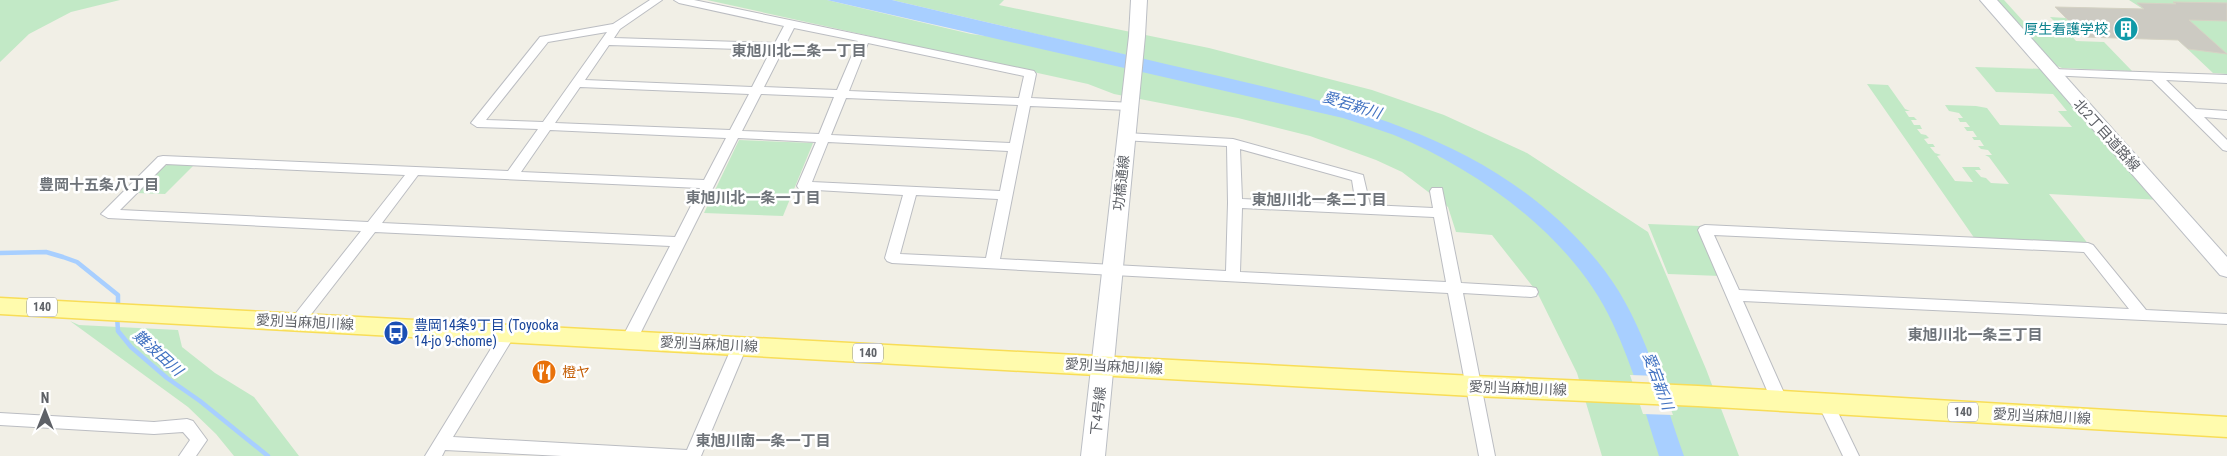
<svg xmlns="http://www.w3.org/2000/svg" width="2227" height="456" viewBox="0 0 2227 456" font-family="'Roboto Condensed','Noto Sans JP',sans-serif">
	<rect width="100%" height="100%" fill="#f1efe6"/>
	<g fill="#c2e9c6">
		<path d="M0,0h120l-49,12 -42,22 -29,28z"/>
		<path d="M707,0h120l144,34 155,21 -234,-55h112l-5,5 210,43 163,42 72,25 83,38 121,79 58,137 33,87h-137l-25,-83 -40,-81 -45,-57 -36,-3 -8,-25 -46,-35 -26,-12 -66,-24 -72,-18 -124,-24 -26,-10z"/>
		<path d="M1994,0h10l29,32 37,2 6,7 28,1 28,29 -70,-3 -5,-2z"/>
		<path d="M2129,0h98v74l-14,-1 -35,-33 -93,-3 -11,-11 -16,-1 -8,-8 16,1 -11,-11 88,2z"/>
		<path d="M1975,67l71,2 115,131 -112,-6 40,51 -114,-6 -108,-155 21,1 17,24 5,2h-5l4,6h5l3,3h-6l3,5h6l2,4h-5l4,5 5,1 3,3 -5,1 4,5h5l2,3h-5l5,6 6,2 -4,1 18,25 18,1 -11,-15h17l2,3h-6l6,7 5,1 5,5 18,1 -20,-27 -4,-2h7l-4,-5 -7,-1 -3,-3h6l-4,-6h-6l-2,-3h5l-4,-6h-6l-3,-4h6l-4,-5h-6l-2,-4h5l-4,-5 -10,-2 -4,-6 31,1 11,2 13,17 72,2 -14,-16h9l-14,-17 -57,-2z"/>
		<path d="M739,140l74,3 -30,73 -79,-3z"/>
		<path d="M173,163l22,1 -30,30 -29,-1 26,-26z"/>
		<path d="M1648,224l52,2 20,50 -52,-2z"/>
		<path d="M70,321l9,4 99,5 4,17 33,26 39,24 45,59h-65l-18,-22 -28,-27z"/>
	</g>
	<path fill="#a8cfff" d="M827,0h65c92,22 185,43 278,65 161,37 328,66 435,206 40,53 57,123 79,185h-25c-14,-44 -26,-90 -46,-132 -39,-86 -134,-154 -219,-189 -16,-6 -34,-11 -51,-17z"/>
	<path fill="#f1efe6" d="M1630,375l29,1 14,39 -30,-1z"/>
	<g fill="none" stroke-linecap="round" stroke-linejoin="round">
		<g stroke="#a8cfff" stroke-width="4.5">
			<path d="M0,253l46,-1 17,5 14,5 41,33v14"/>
			<path d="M117,316l1,15 13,16 36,31 33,23 68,55"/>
		</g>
	</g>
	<path fill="#cccac2" stroke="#d6d2c4" d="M2173,2l54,1v18l-38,-1 38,34 -39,-5 -10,-9 -93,-3 -30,-30 89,2 -7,-6 39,1z"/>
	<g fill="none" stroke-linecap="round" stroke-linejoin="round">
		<defs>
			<g id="street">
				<path d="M650,0h12l-42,29 -6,9 161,5 9,-17 -105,-23 -5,-3h20l340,71 2,3 -5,24 102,5 2,3 -2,3 -4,1 -99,-4 -30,153 226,12 2,-68 -1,-57 -105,-6 -2,-3 6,-4 107,6 130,36 7,30 63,3 -3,-17 2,-3h10l19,95 70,4 5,1 2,4 -2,4 -5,1 -68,-4 32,163h-16l-31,-163 -556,-30 -5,-2 -2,-3 18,-63 -104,-6 -2,-3 19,-44 -78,-4 -101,202 -3,4 -5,1 -5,-1 -3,-4 49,-94 -295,-14 -73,94 -5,1 -5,-1 -2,-4 2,-4 69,-87 -253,-13 -7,-4 57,-57 5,-1 345,15 30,-42 -61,-2 -6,-4 69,-86 73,-13zM794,28l64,13 -21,49 -73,-3zM607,32l-64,90 -57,-2 62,-78zM868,43l156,33 -5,22 -170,-7zM609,45l162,5 -19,37 -167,-7zM580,87l169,7 -19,36 -175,-7zM761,94l73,3 -15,37 -77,-3zM846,98l172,7 -8,38 -179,-8zM550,130l176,8 -22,42 -183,-8zM828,142l180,9 -8,40 -188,-9zM1240,149l112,31 4,25 -114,-6zM166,164l239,11 -37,47 -248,-12zM418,175l282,13 -25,49 -293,-14zM916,195l82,4 -12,59 -86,-4zM1242,208l192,9 12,65 -206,-10z"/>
				<path d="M2052,69l175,6v8l-61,-3 30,29 31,2v8l-23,-2 23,23v11l-4,-1 -71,-70 -104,-5 -2,-2 2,-2z"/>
				<path d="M1705,225l383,18 5,2 53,65 81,4v10l-484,-23 45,101 -2,4 -6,2 -6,-2 -2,-4 -74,-172 2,-3zM1714,235l370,17 45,57 -390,-19z"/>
				<path d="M508,328l5,1 3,4 -63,104 234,13 47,-108 5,-2 5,2 3,4 -46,110h-139l-117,-6 -3,6h-17l78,-127z"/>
				<path d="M1826,398l6,2 27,56h-16l-25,-52 2,-4z"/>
				<path d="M0,413l154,9 33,-3 6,2 14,19 -11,16h-17l11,-16 -7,-8 -29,2 -154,-9z"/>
			</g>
			<g id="secondary">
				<path d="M1131,0h16l-2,36 -40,420h-24l48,-420z"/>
				<path d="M1980,0h17l230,257v20l-7,-2z"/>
			</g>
			<path id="primary" d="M0,298l1473,78 225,10 529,31v20l-529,-31 -225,-10 -1473,-82z"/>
		</defs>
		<use href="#street" stroke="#bbbdc2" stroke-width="2"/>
		<use href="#secondary" stroke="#bbbec4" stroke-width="2"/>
		<use href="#primary" stroke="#f8dd57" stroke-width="3"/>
		<use href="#street" fill="#fff" fill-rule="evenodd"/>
		<use href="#secondary" fill="#fff" fill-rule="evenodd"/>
		<use href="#primary" fill="#fffbad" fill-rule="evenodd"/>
	</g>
	<defs>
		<symbol id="building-disc" viewBox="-11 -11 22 22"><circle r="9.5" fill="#0f9aa8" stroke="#fff"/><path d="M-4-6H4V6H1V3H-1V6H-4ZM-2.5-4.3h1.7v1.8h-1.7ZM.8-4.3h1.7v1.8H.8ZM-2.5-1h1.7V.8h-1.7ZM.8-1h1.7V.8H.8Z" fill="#fff"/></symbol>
		<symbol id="bus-disc" viewBox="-11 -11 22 22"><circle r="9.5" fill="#1a4fb4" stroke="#fff"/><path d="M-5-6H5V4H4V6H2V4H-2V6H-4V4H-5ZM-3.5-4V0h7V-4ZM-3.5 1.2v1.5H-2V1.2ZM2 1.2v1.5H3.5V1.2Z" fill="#fff"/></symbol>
		<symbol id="restaurant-disc" viewBox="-11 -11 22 22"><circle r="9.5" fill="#e8710a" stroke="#fff"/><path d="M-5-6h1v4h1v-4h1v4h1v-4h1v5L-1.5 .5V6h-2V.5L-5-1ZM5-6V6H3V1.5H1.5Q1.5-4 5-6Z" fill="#fff"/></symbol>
	</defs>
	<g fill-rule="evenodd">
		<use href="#building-disc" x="2112" y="15" width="28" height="28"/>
		<use href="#bus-disc" x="382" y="319" width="28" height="28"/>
		<use href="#restaurant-disc" x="530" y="358" width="28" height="28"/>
	</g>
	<g text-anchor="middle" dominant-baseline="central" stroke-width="5" stroke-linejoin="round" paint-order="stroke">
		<g fill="#fff" stroke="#8e9095" stroke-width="1">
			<rect x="27" y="297.5" width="30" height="19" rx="4"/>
			<rect x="853" y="343.5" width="30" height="19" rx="4"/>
			<rect x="1948" y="402.5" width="30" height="19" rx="4"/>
		</g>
		<g font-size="12" font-weight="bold" fill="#5e6167">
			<text x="42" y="307">140</text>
			<text x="868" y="353">140</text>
			<text x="1963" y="412">140</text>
		</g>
		<g font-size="14" fill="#0d838f" stroke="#fff" text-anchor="end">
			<text x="2108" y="29">厚生看護学校</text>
		</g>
		<g font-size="14" fill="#5e6167" stroke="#fff">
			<text transform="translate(2107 135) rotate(48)">北2丁目道路線</text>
			<text transform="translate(1121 183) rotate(-84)">功橋通線</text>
			<text transform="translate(305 322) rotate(3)">愛別当麻旭川線</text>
			<text transform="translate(709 344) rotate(3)">愛別当麻旭川線</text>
			<text transform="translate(1114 366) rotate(3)">愛別当麻旭川線</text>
			<text transform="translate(1518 388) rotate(2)">愛別当麻旭川線</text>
			<text transform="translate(1098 411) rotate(-84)">下4号線</text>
			<text transform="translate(2042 416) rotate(3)">愛別当麻旭川線</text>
		</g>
		<g font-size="14" fill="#164399" stroke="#fff" text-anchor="start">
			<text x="414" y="325">豊岡14条9丁目 (Toyooka<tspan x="414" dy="16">14-jo 9-chome)</tspan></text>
		</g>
		<g font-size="14" fill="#c56008" stroke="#fff" text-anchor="start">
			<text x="562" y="372">橙ヤ</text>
		</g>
		<g font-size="15" font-weight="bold" fill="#6e7379" stroke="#fff">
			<text x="799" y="51">東旭川北二条一丁目</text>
			<text x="99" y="185">豊岡十五条八丁目</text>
			<text x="753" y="198">東旭川北一条一丁目</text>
			<text x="1319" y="200">東旭川北一条二丁目</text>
			<text x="1975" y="335">東旭川北一条三丁目</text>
			<text x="763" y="441">東旭川南一条一丁目</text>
		</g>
		<g font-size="15" font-style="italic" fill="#4071c1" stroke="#fff">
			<text transform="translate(1352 105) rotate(17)">愛宕新川</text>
			<text transform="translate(158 353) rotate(42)">難波田川</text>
			<text transform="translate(1658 381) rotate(70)">愛宕新川</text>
		</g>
	</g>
	<g transform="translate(45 411)" stroke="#ffffff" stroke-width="4" paint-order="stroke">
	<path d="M0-4L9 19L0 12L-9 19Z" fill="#5e6167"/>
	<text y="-8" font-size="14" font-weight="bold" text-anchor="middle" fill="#5e6167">N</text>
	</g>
</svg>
